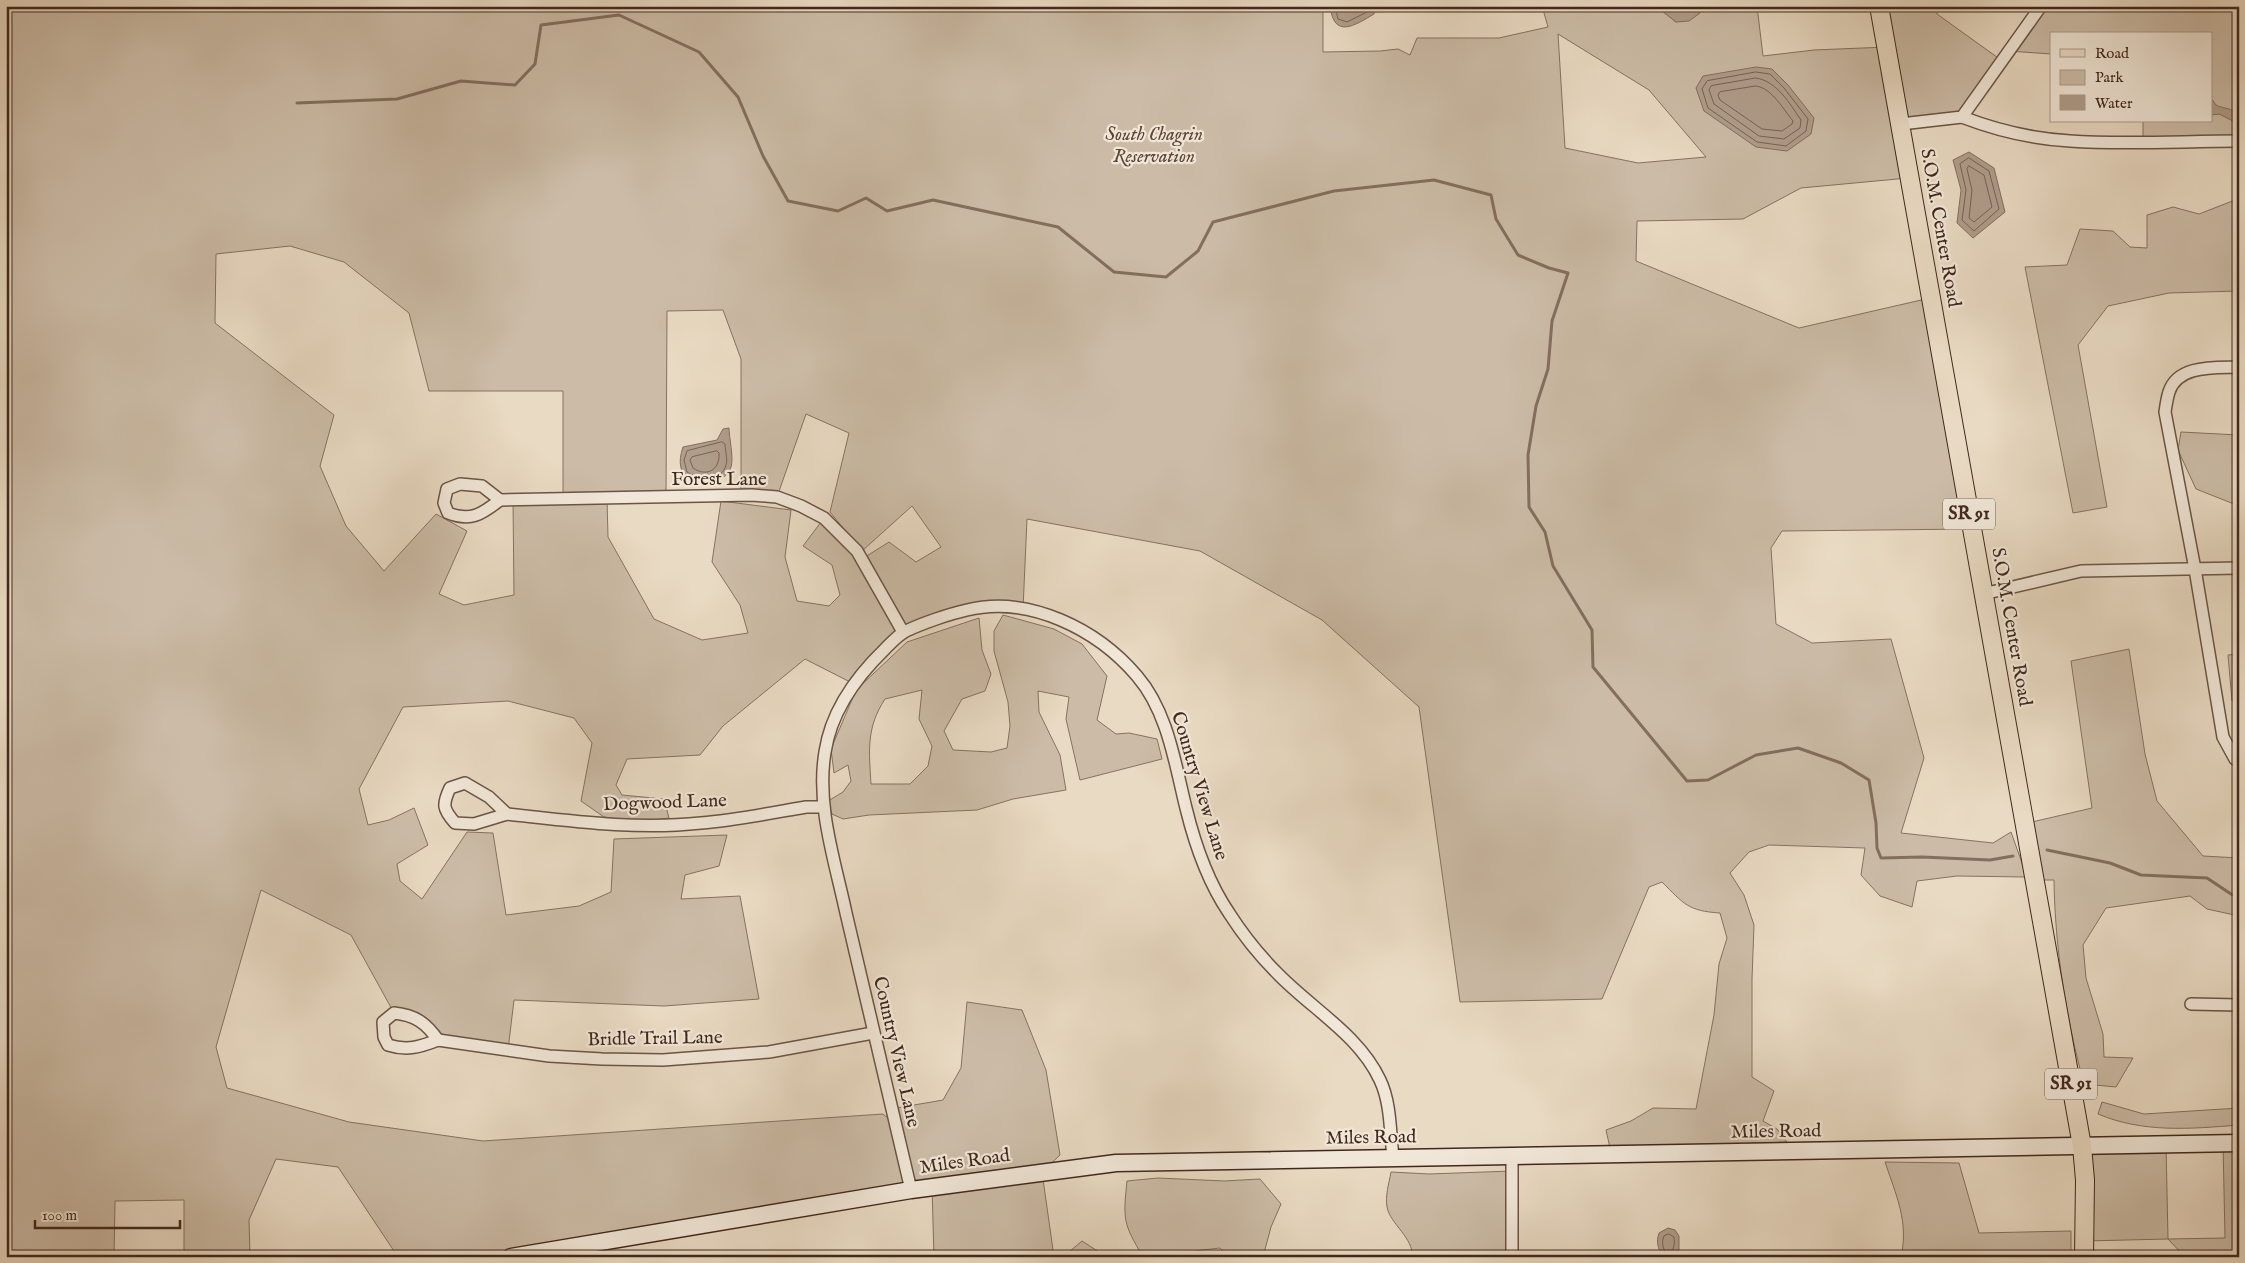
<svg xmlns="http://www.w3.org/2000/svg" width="2245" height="1263" viewBox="0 0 2245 1263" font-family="'IM FELL English',serif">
	<rect width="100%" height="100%" fill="#e9dac3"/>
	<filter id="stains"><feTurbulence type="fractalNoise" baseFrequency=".004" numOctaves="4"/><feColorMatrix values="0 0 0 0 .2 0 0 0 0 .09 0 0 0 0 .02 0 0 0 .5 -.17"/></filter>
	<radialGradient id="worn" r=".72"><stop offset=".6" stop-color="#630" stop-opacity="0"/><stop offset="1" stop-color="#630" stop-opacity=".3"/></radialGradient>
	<g fill="#ccbca7" stroke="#867262" fill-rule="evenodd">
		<path d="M6,6h1317v46l57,-1 18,-2 12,6 7,-17h82l49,-11 -6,-21h114l20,16 24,-9v-7h57l6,50 51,-6 73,-3 21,131 -107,10 -58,31 -106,2 -1,40 163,67 131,-30 41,231 -189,2 -11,17 5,76 36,19 79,-4 33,119 -23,75 92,10 18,-11 16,45 -70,-1 -40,5 -5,26 -32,-11 -19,-21 4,-27 -96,-3 -20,7 -19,21 14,22 10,30 -2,54v98l22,14 -11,30 14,8 10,13 -177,6 -4,-18 25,-9 22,-13 43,1 18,-94 5,-51 8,-26 -7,-25c-32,-2 -36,-9 -58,-31l-13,5 -47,112 -142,3 -41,-295 -97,-87 -122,-69 -173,-32 -4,90 -22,-3 -98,26 -49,52 -49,-25 -82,67 -23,29 -73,4 -11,26 6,10 42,4 5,19 -30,4 -35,-5 -23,-16 11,-58 -18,-25 -66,-17 -105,6 -44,82 9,36 21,-5 25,-12 14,37 -31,19 3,17 22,18 45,-67 26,1 13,82 73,-9 32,-14 3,-53 113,-4 -8,31 -34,9 -4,24 59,-3 19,103 -95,7 -150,-6 -6,50 -70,-10 -8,-11 -36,-16 -43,-78 -90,-45 -45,157 11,41 122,34 134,19 400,-27 11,9 -3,-14 52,-9 18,-32 6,-66 55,8 24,60 14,85 -18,17 12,85h-120l-2,-70 -421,70h-113l-60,-90 -62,-8 -27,61 1,37h-66v-57l-69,1 -1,56h-108zM1558,34l91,56 57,67 -68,6 -73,-15zM290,246l54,16 65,51 20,78h134v108l-50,1 1,95 -50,10 -25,-11 28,-63 -31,-17 -52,57 -38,-45 -26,-60 14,-51 -119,-92 1,-69zM723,310l18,49v137l36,1 29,-83 43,19 -19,79 32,39 50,-45 29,41 -25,15 -27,-20 -27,17 -38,-41 -21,28 29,19 8,30 -11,11 -32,-5 -12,-44 6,-47 -70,-9 -9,61 28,43 8,28 -46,7 -48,-21 -46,-82 -1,-39 59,-1 1,-186z"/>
		<path d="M1887,6h49l1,8 64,46 -39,57 -54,6z"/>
		<path d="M2041,6h198v135h-96v-20h68v-87h-160v20l-43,-3z"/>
		<path d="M2239,193v98l-70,2 -61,13 -30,39 29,162 -34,6 -48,-246 42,-2 13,-36 33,2 17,16 17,1v-33l26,-8 26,7 36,-14z"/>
		<path d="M2181,432l58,3v71l-43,-17 -18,-39z"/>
		<path d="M1003,615l51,14 28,15 25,32 -10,44 19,14 13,-1 28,6 5,20 -82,21 -14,-61 3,-22 -31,-6 1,21 21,43 6,35 -53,9 -36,11 -108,5 -26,4 -11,-5 -4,-13 15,-9 8,-11 -3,-16 -14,8 -3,-24 25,-59 51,-48 72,-24 3,32 9,24 -6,17 -23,8 -18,32 9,19 38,2 16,-4 3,-22 -2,-24 -14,-51v-20zM922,690l-3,29 13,27 -4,20 -18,18h-39c-2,-33 -5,-56 14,-85z"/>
		<path d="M2129,649l16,105 12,47 46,55 36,2v58l-32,-7 -17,-13 -84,12 -23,37 3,33 17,56 1,23 29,1 -17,29 -32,-3c-18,-66 -29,-135 -30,-204h-12l-10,-58 60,-14 -21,-147z"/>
		<path d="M2239,654v48l-7,-1 -4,-46z"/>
		<path d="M2102,1102l42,12 95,-6v17c-49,4 -96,8 -141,-11z"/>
		<path d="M2223,1143h16v114h-54l-17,-18 -83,2 -3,-95 84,-1 2,94 57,-1z"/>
		<path d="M1885,1162l74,1 20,70 92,-2v26h-170c8,-35 -5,-62 -16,-95z"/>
		<path d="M1512,1171v86h-100c2,-19 -22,-33 -25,-50 -2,-11 2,-24 4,-35l38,2z"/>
		<path d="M1158,1178l66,3 36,-2 21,25 -10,23 -8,30h-36l-7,-9 -25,3 -1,6h-51c-20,-34 -20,-37 -16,-76z"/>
		<path d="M1082,1241l25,16h-44z"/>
	</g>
	<g fill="#b09d8b" stroke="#846e5f">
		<path d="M1330,6h46l-2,8c-20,12 -40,25 -44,-8z"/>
		<path d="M1656,6h44v7l-11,8 -13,1z"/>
		<path d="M1756,67l16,2 16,16 26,33 -3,16 -24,17 -31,-4 -52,-36 -8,-23 7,-12z"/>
		<path d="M2211,98l5,7c9,5 22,1 23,19l-20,-10 -8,1z"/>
		<path d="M1969,152l25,16 11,44 -32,26 -16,-15 4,-33 -8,-30z"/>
		<path d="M729,428c0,9 5,30 2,39 -6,22 -64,26 -48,-20l34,-7 6,-11z"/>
		<path d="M1668,1228l7,2 4,6v14l-5,6h-12c-4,-8 -6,-14 -3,-23z"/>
	</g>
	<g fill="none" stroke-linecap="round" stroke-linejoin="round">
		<g stroke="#786254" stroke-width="1">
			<path d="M1335,6l3,13 9,3 22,-11 2,-5"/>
			<path d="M1756,72l14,2 14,14 24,31 -2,12 -20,15 -29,-4 -49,-34 -6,-19 5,-8z"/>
			<path d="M1756,78c21,3 34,26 45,42l-1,8 -16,11 -25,-3 -45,-32 -5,-14 2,-4z"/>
			<path d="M1756,86c16,2 27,23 37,35l-1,3 -10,7 -20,-2 -42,-29 -2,-5 2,-3z"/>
			<path d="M1969,158l20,13 10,38 -25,22 -12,-11 4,-30 -6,-26z"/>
			<path d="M1969,166l15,9 8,32 -18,15 -5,-4 3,-28 -5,-21z"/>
			<path d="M722,442l3,2c0,6 3,15 1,21 -3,16 -29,15 -39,7l-3,-12 3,-9z"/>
			<path d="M717,451l2,2c1,18 -13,24 -26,15l-3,-8 2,-3z"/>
			<path d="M1669,1234l5,3c1,7 0,14 -6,18 -5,-4 -7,-13 -4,-19z"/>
		</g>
		<g stroke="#846e5f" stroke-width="3">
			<path d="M297,103l100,-4 64,-18 54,4 20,-21 6,-39 78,-10 80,37 39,45 25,59 25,45 50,10 28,-13 21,13 46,-11 125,27 56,45 52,5 32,-26 15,-29 121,-31 100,-11 57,15 5,24 22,36 31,13 19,5 -16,48 -4,48 -12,37 -8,49 1,52 16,25 8,34 39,64 1,37 94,114 21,-1 48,-25 42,-7 43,15 28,17 7,43 1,25 4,10 41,-1 68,3 23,-4"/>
			<path d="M2047,850l63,13 31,12 66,3 24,16 8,3"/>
		</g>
		<defs>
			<g id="street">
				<path d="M1962,117c34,13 71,22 108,24 55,4 114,0 169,0"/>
				<path d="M1901,124l61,-7 79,-111"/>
				<path d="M2239,367c-23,1 -61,-3 -70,25 -2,6 -3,13 -4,20l30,157 28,168 12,22 4,2"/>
				<path d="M460,484l22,2 18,14c-18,14 -29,22 -52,13l-4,-10 3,-14z"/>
				<path d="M500,500l252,-5 25,2 24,9 23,12 33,33 46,81"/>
				<path d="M1983,594l98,-23 158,-3"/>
				<path d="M465,783l24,14 18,17 -33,10 -19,-1c-12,-14 -13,-18 -5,-35z"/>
				<path d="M507,814c65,7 129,16 194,9 35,-3 70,-10 105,-16h17"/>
				<path d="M2191,1004l48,1"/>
				<path d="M394,1013c21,2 32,10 44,27 -18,7 -31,11 -50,5l-4,-8 -1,-15z"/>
				<path d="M438,1040l111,16 53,3 61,1 106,-8 104,-19"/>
				<path d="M911,1190c-22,-93 -44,-185 -65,-277 -11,-52 -30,-107 -21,-161 6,-40 31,-75 60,-103 6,-6 13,-14 21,-18 17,-8 43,-17 61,-21 62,-15 130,19 170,66 31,36 38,88 49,132 9,37 22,74 43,105 14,22 30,42 49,61 34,35 81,61 102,106 11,23 10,52 13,77"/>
				<path d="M1512,1257v-102"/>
			</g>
			<path id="secondary" d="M511,1257l400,-67 205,-27 1123,-20"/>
			<path id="primary" d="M1879,6l203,1140 3,34 -1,77"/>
		</defs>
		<use href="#street" stroke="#6b5446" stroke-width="14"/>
		<use href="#secondary" stroke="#41281d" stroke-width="19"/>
		<use href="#primary" stroke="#41281d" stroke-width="20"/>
		<use href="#street" stroke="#f1e7d8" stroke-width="11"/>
		<use href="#secondary" stroke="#f1e7d8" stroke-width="16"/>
		<use href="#primary" stroke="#e9dac3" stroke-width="18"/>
	</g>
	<g text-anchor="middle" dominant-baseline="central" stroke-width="4.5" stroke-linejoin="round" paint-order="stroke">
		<g fill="#f1e7d8" stroke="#766155" stroke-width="1">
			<rect x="1943" y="498.5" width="52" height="31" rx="4"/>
			<rect x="2045" y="1068.5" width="52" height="31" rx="4"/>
		</g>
		<g font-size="18" font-weight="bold" fill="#41281d">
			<text x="1969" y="514">SR 91</text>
			<text x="2071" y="1084">SR 91</text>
		</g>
		<g font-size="19" font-style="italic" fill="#5d4639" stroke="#f1e7d8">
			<text x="1154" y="135">South Chagrin<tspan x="1154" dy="22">Reservation</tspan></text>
		</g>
		<g font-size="19" fill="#41281d" stroke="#f1e7d8">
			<text transform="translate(1940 228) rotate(80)">S.O.M. Center Road</text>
			<text x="719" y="480">Forest Lane</text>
			<text transform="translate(2011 627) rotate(80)">S.O.M. Center Road</text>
			<text transform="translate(1199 786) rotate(73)">Country View Lane</text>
			<text transform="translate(665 803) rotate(-2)">Dogwood Lane</text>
			<text transform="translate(655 1039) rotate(-1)">Bridle Trail Lane</text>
			<text transform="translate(896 1052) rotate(77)">Country View Lane</text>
			<text transform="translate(1776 1132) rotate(-1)">Miles Road</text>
			<text transform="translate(1371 1138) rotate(-1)">Miles Road</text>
			<text transform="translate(965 1162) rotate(-8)">Miles Road</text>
		</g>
	</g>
	<rect width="2245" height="1263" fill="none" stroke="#e9dac3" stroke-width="25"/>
	<rect x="8" y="8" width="2230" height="1248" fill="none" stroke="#41281d" stroke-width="2.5"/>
	<rect x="12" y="12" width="2220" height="1238" fill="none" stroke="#41281d"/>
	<rect x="2050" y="32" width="162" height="90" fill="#f1e7d8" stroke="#ab9b8d"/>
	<rect x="2060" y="49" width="25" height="8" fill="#e9dac3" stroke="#ab9b8d"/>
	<text x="2095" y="58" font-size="15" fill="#41281d">Road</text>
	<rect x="2060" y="70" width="25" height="15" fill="#ccbca7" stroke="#ab9b8d"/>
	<text x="2095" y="82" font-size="15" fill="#41281d">Park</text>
	<rect x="2060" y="95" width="25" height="15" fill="#b09d8b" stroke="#ab9b8d"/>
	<text x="2095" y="108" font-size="15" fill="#41281d">Water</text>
	<path d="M35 1220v8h145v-8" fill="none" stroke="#41281d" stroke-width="2.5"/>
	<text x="42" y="1220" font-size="15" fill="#41281d" stroke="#f1e7d8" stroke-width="4" paint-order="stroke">100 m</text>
	<rect width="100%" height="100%" filter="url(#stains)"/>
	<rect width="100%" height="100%" fill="url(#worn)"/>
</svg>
